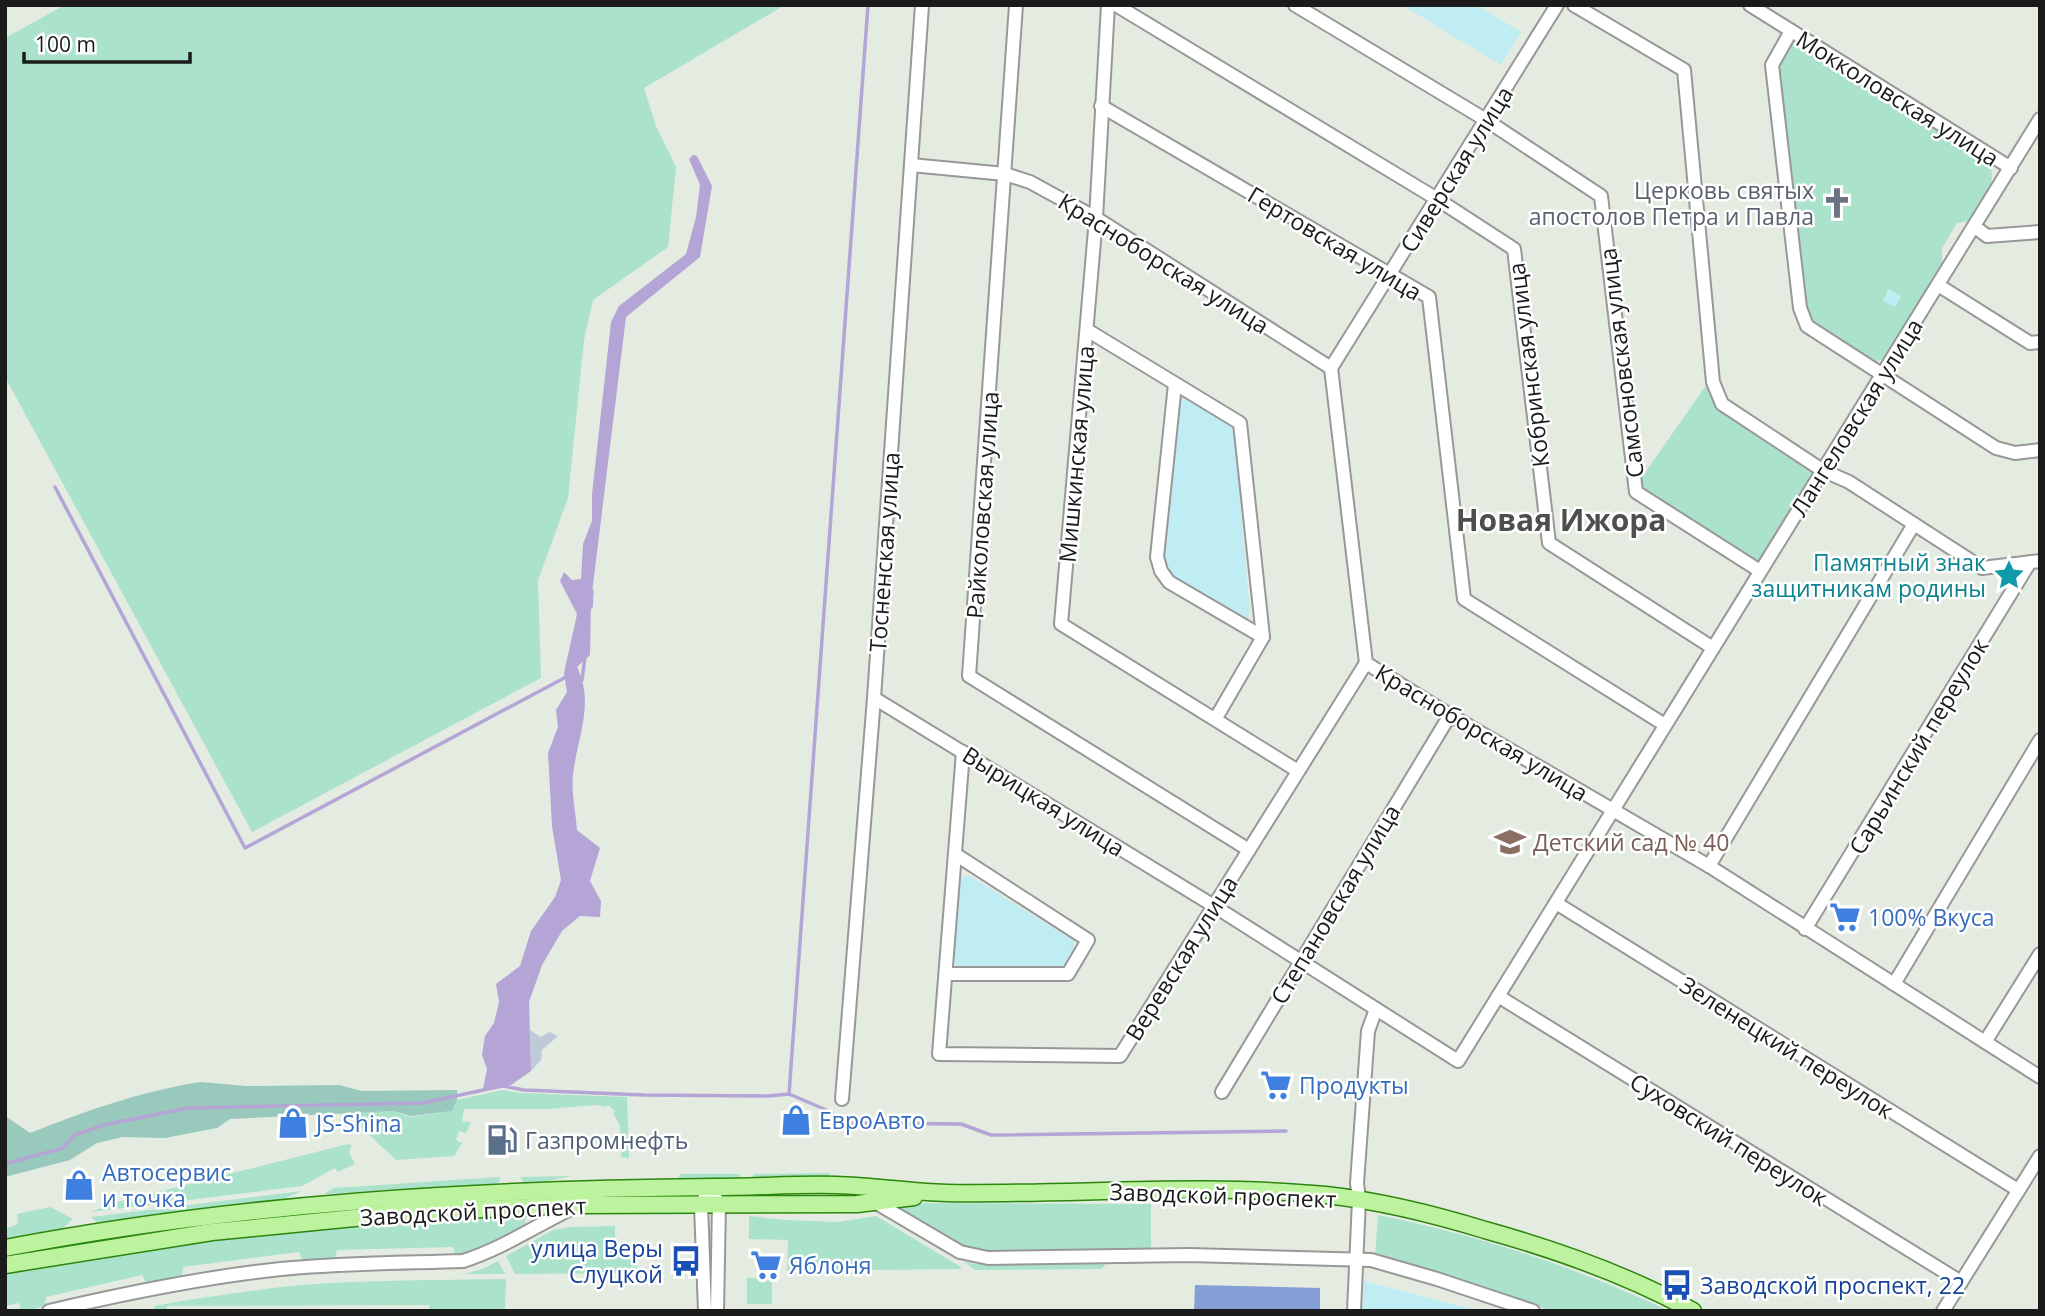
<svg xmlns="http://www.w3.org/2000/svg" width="2045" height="1316" viewBox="0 0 2045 1316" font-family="'Open Sans',sans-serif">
	<rect width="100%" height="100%" fill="#e4ece1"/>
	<g fill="#abe2cb">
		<path d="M65,5h720l-141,83 12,38 20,41 -8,80 -75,53 -9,40 -16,158 -30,82 3,98 -289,154 -247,-455v-339z"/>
		<path d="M1793,43l196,120c10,23 -8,38 -20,58l-12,2 -15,25v16l-58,95 -12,4 -62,-41 -6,-14 -26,-245 8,-16z"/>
		<path d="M1709,381l2,17 9,10 92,63v7l-52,82 -6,3 -114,-73v-10z"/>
		<path d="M502,1090l19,3 106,4 2,61 -8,-1 -1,-32 -7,-11 2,-3 -7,-6 -2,2 -9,-2 -50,4h-83l-2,12 9,1 -5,11 -7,-2 -3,9 6,3 -8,13 -58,4 -50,-47 48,-2 16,6 41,-6 6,-11z"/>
		<path d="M348,1144l4,1 -3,8 6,11 -17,8 -3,-4 -33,18 -211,26 23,-9z"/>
		<path d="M830,1173l-1,5 -77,1 2,-5z"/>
		<path d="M680,1174h59l2,5 -64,1z"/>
		<path d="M572,1176l-29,6 -19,1 -4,-6z"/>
		<path d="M500,1177l-1,5 -5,2 -170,10 10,-6z"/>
		<path d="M302,1191l-21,9 -182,24 -8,-7z"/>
		<path d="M903,1203l248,1v46l-170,2 -15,-5 -65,-37 -2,-4z"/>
		<path d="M50,1207l23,12 -11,10 -57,11v-11l13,-5 -1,-10z"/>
		<path d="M522,1215l4,3 -1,6 -40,23 -15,6 -15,1 -2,-7 -116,3 -2,8 -32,3 -4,-9 -116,15 -1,9 -36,7 -4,-8 -96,22 -1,9 -20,5 -4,-1 -2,-7 -14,3v-34l199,-31 164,-17z"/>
		<path d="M1378,1215c103,21 195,51 291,96h-117l-70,-25 -107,-31z"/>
		<path d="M749,1216l37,4 52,2 38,-6 85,51v2l-174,2 1,-31 -39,-1z"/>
		<path d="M615,1226v22l19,1 3,8v16l-122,1 -9,-18 47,-26 17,-3z"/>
		<path d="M498,1261l7,13h-42l20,-5z"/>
		<path d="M963,1261l11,3 129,-1 2,3 -4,3 -126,1z"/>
		<rect x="747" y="1278" width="25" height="26"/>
		<path d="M506,1279l-1,32h-75l-1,-6 -262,1v5l-13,-1v-4c49,-9 98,-16 148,-21 68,-5 136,-5 204,-6z"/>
	</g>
	<path fill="#99c8bd" d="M201,1082l45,4 93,-1 23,6 95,-1v10l-5,11 -41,5 -17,-5 -164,8 -13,9 -52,10 -42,-1 -26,6 -27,17 -65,17v-61l25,17c56,-22 111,-42 171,-51z"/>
	<path fill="#bfc9d8" d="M530,1030l11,7 8,-5 9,4 -16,14 -1,10 -10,11z"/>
	<g fill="#c0ecf3">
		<path d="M1402,5h75l44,27 -20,33z"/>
		<path d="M1888,289l13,7 -6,11 -12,-6z"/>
		<path d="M1183,398l48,28 3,5 16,183 -3,6 -8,1 -69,-47 -6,-11 12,-159 2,-5z"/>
		<path d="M968,875l105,65 2,9 -8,16 -14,4h-94l-6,-6 4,-82z"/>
		<path d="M1364,1281l115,30h-117z"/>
	</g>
	<path fill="#859ed5" d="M1195,1285l125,3v23h-126z"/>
	<path fill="#b4a5d6" d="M693,155l4,1 15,30 -12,71 -74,60 -35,284 -1,54 -13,12c18,37 0,71 -4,108 -2,17 3,38 4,55l23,18 -10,33 11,20 -1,16 -20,-1 -18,15 -20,34 -13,37 2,69 -20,14 -28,4 4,-20 -5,-14 3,-19 9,-13 5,-21 -3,-18 24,-18 11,-35 24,-34 6,-17 -9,-54 -4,-73 10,-26 -2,-17 11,-18 -3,-19 13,-59 -17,-33 4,-9 8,8 9,-1 2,-35 9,-23v-27l19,-172 8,-16 67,-52 10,-37 4,-32 -11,-26z"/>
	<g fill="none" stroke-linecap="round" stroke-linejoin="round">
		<g stroke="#b4a5d6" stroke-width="3.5">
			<path d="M55,487l190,361 321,-171"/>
			<path d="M591,607l1,-16"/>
			<path d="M582,680l3,-23"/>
			<path d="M503,1086l21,4 120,5 124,1 21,-2 35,15 23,14 114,1 30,11 295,-4"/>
			<path d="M789,1094l79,-1089"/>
			<path d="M5,1164l58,-16 12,-13 29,-10 84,-17 235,-5 79,-17"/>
		</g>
		<defs>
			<g id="minor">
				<path d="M1016,5l-47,671 280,174"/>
				<path d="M1108,5l-12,213 -35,406 237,147"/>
				<path d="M1116,5l321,194 77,50 35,294 164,105"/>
				<path d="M1295,5l191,115 115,76 35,296 124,79"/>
				<path d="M1574,5l110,65 29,312 9,22 100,66 27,12 133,86 58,-7"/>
				<path d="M1750,5l261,163"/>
				<path d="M1791,31l-19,34 28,243 7,18 189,122 19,5 25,-3"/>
				<path d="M1101,106l328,191 35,302 201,126"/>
				<path d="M911,165l94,9 25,8 66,36 235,150 35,295 84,52 259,151 331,211"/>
				<path d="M1975,227l12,9 53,-4"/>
				<path d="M1938,285l92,58 10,-1"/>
				<path d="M1087,330l153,93 23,214 -47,81"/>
				<path d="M1331,368l226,-363"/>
				<path d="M1175,384l-18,173 4,14 8,11 94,55"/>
				<path d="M874,698l340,208 244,155 582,-942"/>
				<path d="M963,752l-24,302 181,2 246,-393"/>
				<path d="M1709,866l205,-342"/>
				<path d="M1556,903l462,287"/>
				<path d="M1805,929l225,-367"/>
				<path d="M946,974h122l20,-34 -133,-86"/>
				<path d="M1894,984l146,-244"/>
				<path d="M1498,996l463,286"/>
				<path d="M1985,1042l55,-88"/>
				<path d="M1222,1092l228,-377"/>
				<path d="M842,1099l32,-401 48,-693"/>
				<path d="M710,1187l9,17 -2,107"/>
				<path d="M875,1202l85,50 28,6 201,-3 182,5 66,19 96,32"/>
				<path d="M49,1311c77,-18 154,-34 232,-42 60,-6 121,-6 182,-8 39,-12 75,-37 112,-54"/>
				<path d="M705,1311l-4,-106 9,-18"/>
				<path d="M1354,1311l5,-111 -2,-17 11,-152 8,-22"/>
				<path d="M1943,1311l97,-155"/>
			</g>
			<g id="major">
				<path d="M5,1248c235,-45 472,-59 710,-61 41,0 81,-3 121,-2 37,1 74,7 111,8 126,2 253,-10 379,2 54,6 107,19 159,35 72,20 143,45 208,81"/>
				<path d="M5,1265l207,-33 203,-20 162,-7 280,-1 57,-7"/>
			</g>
		</defs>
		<use href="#minor" stroke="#989898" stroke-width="16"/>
		<use href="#major" stroke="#2c850d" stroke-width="19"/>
		<use href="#minor" stroke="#fff" stroke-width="12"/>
		<use href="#major" stroke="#bdf39f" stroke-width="16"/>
	</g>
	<defs>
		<symbol id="church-bare" viewBox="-9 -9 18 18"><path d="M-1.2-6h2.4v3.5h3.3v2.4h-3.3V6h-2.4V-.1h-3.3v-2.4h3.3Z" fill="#6b7280" stroke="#fff" stroke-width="2.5" paint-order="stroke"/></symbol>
		<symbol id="sight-bare" viewBox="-9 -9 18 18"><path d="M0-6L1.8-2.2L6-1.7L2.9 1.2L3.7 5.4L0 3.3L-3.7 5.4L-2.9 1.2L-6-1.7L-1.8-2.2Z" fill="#0f9aa8" stroke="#fff" stroke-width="2.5" paint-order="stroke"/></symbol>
		<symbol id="school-bare" viewBox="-9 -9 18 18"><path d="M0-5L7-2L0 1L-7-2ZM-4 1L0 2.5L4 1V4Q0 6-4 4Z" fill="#8d6e63" stroke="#fff" stroke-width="2.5" paint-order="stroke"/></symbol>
		<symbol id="supermarket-bare" viewBox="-9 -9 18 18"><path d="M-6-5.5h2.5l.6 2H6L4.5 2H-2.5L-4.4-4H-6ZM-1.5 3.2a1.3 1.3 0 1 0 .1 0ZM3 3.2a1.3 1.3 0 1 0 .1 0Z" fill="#3f7fe0" stroke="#fff" stroke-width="2.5" paint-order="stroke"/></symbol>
		<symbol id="shop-bare" viewBox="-9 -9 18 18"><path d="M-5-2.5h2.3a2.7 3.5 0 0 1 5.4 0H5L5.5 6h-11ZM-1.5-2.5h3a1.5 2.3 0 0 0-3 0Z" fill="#3f7fe0" stroke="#fff" stroke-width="2.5" paint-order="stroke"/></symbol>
		<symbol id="fuel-bare" viewBox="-9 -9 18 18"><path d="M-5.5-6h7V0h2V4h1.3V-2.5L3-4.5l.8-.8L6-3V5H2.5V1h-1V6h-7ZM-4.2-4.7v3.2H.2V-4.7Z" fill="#5c6f8a" stroke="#fff" stroke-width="2.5" paint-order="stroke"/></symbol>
		<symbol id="bus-bare" viewBox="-9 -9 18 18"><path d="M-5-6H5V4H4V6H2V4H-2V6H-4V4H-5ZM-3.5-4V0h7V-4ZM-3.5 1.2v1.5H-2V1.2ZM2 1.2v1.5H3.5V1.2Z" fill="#1a4fb4" stroke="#fff" stroke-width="2.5" paint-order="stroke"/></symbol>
	</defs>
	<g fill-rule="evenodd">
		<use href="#church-bare" x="1815" y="181" width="44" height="44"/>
		<use href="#sight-bare" x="1987" y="553" width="44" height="44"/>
		<use href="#school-bare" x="1488" y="820" width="44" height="44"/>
		<use href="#supermarket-bare" x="1823" y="895" width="44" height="44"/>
		<use href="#supermarket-bare" x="1254" y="1063" width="44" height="44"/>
		<use href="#shop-bare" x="774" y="1098" width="44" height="44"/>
		<use href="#shop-bare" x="271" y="1101" width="44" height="44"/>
		<use href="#fuel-bare" x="480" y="1118" width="44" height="44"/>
		<use href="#shop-bare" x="57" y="1163" width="44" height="44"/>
		<use href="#bus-bare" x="664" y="1239" width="44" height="44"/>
		<use href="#supermarket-bare" x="744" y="1243" width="44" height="44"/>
		<use href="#bus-bare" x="1655" y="1263" width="44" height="44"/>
	</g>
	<g text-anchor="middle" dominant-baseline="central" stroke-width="5" stroke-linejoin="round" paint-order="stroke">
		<g font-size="23" fill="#1b1b1b" stroke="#fff">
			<text transform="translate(1898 98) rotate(32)">Мокколовская улица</text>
			<text transform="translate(1456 169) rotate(-58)">Сиверская улица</text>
			<text transform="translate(1335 243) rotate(31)">Гертовская улица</text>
			<text transform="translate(1164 263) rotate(32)">Красноборская улица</text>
			<text transform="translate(1621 363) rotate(-97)">Самсоновская улица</text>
			<text transform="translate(1528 365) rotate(-97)">Кобринская улица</text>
			<text transform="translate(1856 417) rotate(-58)">Лангеловская улица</text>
			<text transform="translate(1076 454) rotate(-85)">Мишкинская улица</text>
			<text transform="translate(982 505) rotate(-86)">Райколовская улица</text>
			<text transform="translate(884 552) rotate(-86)">Тосненская улица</text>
			<text transform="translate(1482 732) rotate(31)">Красноборская улица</text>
			<text transform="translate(1918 746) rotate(-59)">Сарьинский переулок</text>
			<text transform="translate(1044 801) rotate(32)">Вырицкая улица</text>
			<text transform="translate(1335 904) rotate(-59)">Степановская улица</text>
			<text transform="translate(1181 958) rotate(-58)">Веревская улица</text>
			<text transform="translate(1787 1047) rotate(32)">Зеленецкий переулок</text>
			<text transform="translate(1729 1139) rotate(32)">Суховский переулок</text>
			<text transform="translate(1223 1195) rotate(2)">Заводской проспект</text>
			<text transform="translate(473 1211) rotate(-3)">Заводской проспект</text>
		</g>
		<g font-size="23" fill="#5b616d" stroke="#fff" text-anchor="end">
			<text x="1814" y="190">Церковь святых<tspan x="1814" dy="26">апостолов Петра и Павла</tspan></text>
		</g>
		<g font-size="23" fill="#0d838f" stroke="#fff" text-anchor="end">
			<text x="1986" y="562">Памятный знак<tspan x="1986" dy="26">защитникам родины</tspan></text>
		</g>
		<g font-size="23" fill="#785e54" stroke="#fff" text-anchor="start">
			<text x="1533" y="842">Детский сад № 40</text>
		</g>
		<g font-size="23" fill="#366cbe" stroke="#fff" text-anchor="start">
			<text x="1868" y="917">100% Вкуса</text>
			<text x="1299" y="1085">Продукты</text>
			<text x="819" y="1120">ЕвроАвто</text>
			<text x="316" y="1123">JS-Shina</text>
			<text x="102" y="1172">Автосервис<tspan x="102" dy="26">и точка</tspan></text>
			<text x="789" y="1265">Яблоня</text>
		</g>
		<g font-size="23" fill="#4e5e75" stroke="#fff" text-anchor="start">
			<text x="525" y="1140">Газпромнефть</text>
		</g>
		<g font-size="23" fill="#164399" stroke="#fff" text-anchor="end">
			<text x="663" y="1248">улица Веры<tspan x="663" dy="26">Слуцкой</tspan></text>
			<text x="1700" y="1285" text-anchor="start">Заводской проспект, 22</text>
		</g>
		<g font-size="30" font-weight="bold" fill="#4e4e4e" stroke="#fff">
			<text x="1561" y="519">Новая Ижора</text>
		</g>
	</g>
	<rect width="2045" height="1316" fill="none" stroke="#1b1b1b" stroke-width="14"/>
	<path d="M24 52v10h166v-10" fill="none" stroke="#1b1b1b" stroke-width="3.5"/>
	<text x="35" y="52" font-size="21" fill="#1b1b1b" stroke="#ffffff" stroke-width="5" paint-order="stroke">100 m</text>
</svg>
